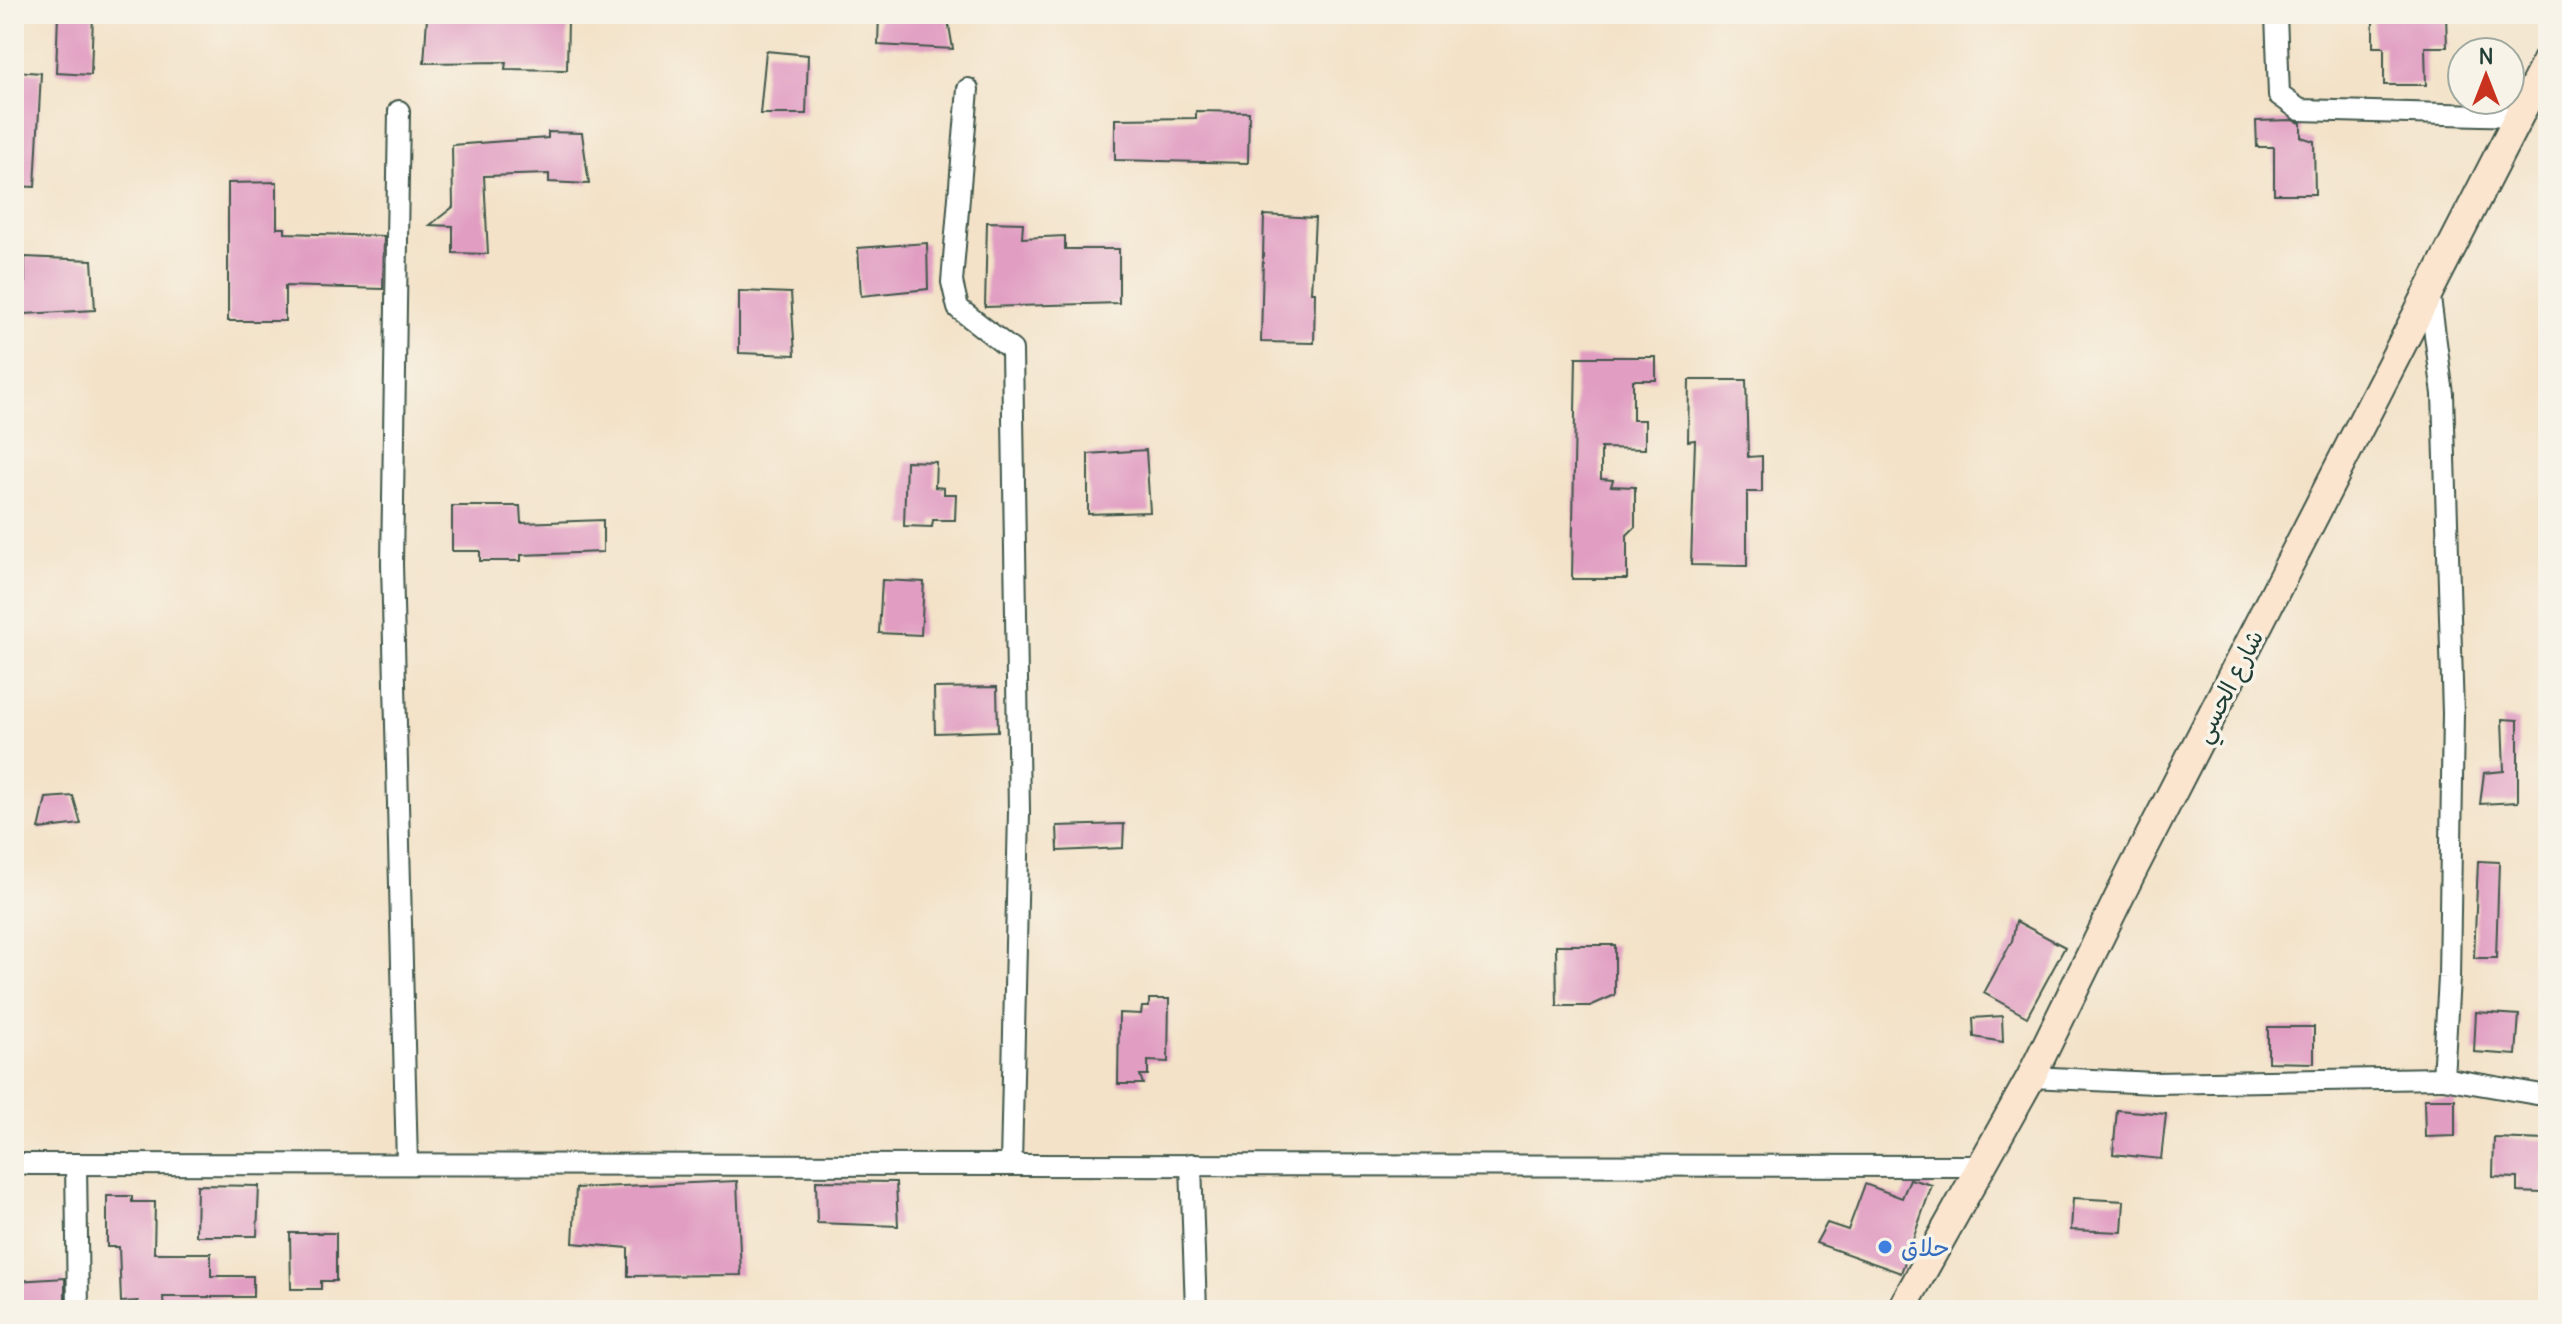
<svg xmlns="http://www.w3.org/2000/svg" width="2562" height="1324" viewBox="0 0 2562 1324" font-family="Delius,'Playpen Sans Arabic',sans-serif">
	<rect width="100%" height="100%" fill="#f7f3e8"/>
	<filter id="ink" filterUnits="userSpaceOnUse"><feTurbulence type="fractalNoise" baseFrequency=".0125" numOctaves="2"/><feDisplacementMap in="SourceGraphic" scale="16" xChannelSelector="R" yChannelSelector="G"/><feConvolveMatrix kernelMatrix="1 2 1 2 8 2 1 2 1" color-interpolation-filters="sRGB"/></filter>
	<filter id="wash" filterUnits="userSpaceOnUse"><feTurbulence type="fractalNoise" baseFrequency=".006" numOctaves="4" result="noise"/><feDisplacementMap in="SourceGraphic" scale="32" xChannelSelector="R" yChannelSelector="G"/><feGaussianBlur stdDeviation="1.8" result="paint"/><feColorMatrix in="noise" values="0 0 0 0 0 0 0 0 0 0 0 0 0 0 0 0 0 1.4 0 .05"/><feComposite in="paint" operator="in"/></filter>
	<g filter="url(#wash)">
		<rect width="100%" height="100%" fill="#f3e2c8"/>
		<g id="blocks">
			<g fill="#e19ec2">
				<path d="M58,14h35l-2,61 -35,-2z"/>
				<path d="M879,14h68l6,35 -75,-4z"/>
				<path d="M2373,14h73l1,33h-22l1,38h-42v-38h-11z"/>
				<path d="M427,18l141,1 -1,51 -62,-1 1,-7 -82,1z"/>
				<path d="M766,51l42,4 -2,59h-46z"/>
				<path d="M14,71l27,2 -6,114 -21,-1z"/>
				<path d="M1196,111l53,1 -1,51 -133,-3v-41l81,-1z"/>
				<path d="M2292,120l9,3v14l13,4 1,53h-41v-47h-17l-1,-26z"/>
				<path d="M548,132l34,1 7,51 -40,-2v-8l-65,2 4,78 -35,-1v-27l-23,-1 23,-18 -1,-62 96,-7z"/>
				<path d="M277,182v46h8v5l99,3 -1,53 -98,-3v35h-57v-138z"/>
				<path d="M1264,215l51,3 -4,74h4l-1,51 -53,-1z"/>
				<path d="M987,222l36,1 -1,15 43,-2v13h54v54l-134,4z"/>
				<path d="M927,243l1,46 -67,7 -3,-48z"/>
				<path d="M25,257l67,3 3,50 -70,4z"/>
				<path d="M739,291l52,2 4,62 -56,-2z"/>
				<path d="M1576,357h80v23h-23v40h12v29l-44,-1v31l12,1 -2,6 24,1v40l-8,8v44h-55z"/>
				<path d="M1689,380h57l2,77 14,-1v36h-15v74l-56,-1 4,-125 -7,1z"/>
				<path d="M1146,450l4,62 -62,2v-60z"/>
				<path d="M906,461l30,1 -1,25 9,1v6h12l-1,26h-22l-1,7 -28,-1z"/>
				<path d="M452,506h68l1,17 82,-3v32l-82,3v6h-41v-10h-28z"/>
				<path d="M882,580l42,2 -3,53 -42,-2z"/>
				<path d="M997,687l1,44 -63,2 -1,-45z"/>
				<path d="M2502,719l16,1v82l-38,2 4,-31 20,-2z"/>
				<path d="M73,796l8,28 -42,5 7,-31z"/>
				<path d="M1124,824l-1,24 -65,3 -1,-25z"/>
				<path d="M2478,861l21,1 -3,96h-22z"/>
				<path d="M2016,921l49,26 -38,70 -43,-24 28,-52z"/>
				<path d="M1556,945h59v50l-25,11h-33z"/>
				<path d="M1149,999h20l-1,63 -20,-1v14h-8l3,9h-25l1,-71 22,1 1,-7h7z"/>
				<path d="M2476,1012l43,3 -3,40 -42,-3z"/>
				<path d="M2002,1016l1,26 -29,-5 -1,-19z"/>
				<path d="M2268,1027h46v36l-46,-1z"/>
				<path d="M2424,1099h31v37l-30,1z"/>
				<path d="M2117,1110l49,4 -5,45 -48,-5z"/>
				<path d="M2494,1138l51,2 -3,53 -25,-1v-14l-24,-1z"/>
				<path d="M1910,1179l22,6 -31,88 -85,-30 11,-20 21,7 17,-46 37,14z"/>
				<path d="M737,1181l4,94 -113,1v-28l-55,-5 3,-55z"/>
				<path d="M816,1181l80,1 2,44 -81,-3z"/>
				<path d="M197,1185l62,1 -2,50h-61z"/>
				<path d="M107,1196h25v6h23l-1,51h57v23h42v21h-90l1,13h-26v-9l-17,1 -2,-55h-12z"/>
				<path d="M2073,1198l51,3 -2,31 -51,-2z"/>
				<path d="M290,1233h46v48h-15v8h-30z"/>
				<path d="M65,1278v32h-48v-29z"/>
			</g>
		</g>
	</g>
	<g filter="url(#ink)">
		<use href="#blocks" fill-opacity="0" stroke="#3f564a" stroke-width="2"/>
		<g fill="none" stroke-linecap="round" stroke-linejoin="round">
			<defs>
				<g id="street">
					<path d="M2276,14l3,81 21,15 218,6"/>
					<path d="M968,89l-16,193 6,26 54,42 7,462 -8,352"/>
					<path d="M399,111l-7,453 15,600"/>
					<path d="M2031,1077l123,6 289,-5 6,-100 4,-265 -10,-319 -14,-103"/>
					<path d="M2443,1078l105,18"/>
					<path d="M14,1164l1966,2"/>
					<path d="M76,1164l2,146"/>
					<path d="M1191,1164l5,146"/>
				</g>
				<path id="secondary" d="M1901,1310l130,-233 99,-202 418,-816"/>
			</defs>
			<use href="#street" stroke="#3f564a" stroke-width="24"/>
			<use href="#secondary" stroke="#3f564a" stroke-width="32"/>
			<use href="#street" stroke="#fff" stroke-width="20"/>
			<use href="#secondary" stroke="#fbe5cf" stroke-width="28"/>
		</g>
	</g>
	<circle fill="#3f7fe0" stroke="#f7f3e8" stroke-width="3" cx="1885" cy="1247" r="8"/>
	<g text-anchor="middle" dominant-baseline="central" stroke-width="7" stroke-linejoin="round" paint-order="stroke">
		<g font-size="24" fill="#1f3d34" stroke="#f7f3e8">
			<text transform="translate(2228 686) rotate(-63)">شارع الحسي</text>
		</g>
		<g font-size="24" fill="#366cbe" stroke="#f7f3e8" text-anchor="start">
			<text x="1901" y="1247">حلاق</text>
		</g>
	</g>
	<rect width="2562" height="1324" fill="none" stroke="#f7f3e8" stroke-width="48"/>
	<g transform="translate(2486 76)"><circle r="38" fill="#f7f3e8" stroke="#a1aaa0" stroke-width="2"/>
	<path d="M0-6L14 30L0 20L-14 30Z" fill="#c8321e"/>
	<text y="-12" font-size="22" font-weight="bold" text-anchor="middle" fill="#1f3d34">N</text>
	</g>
</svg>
